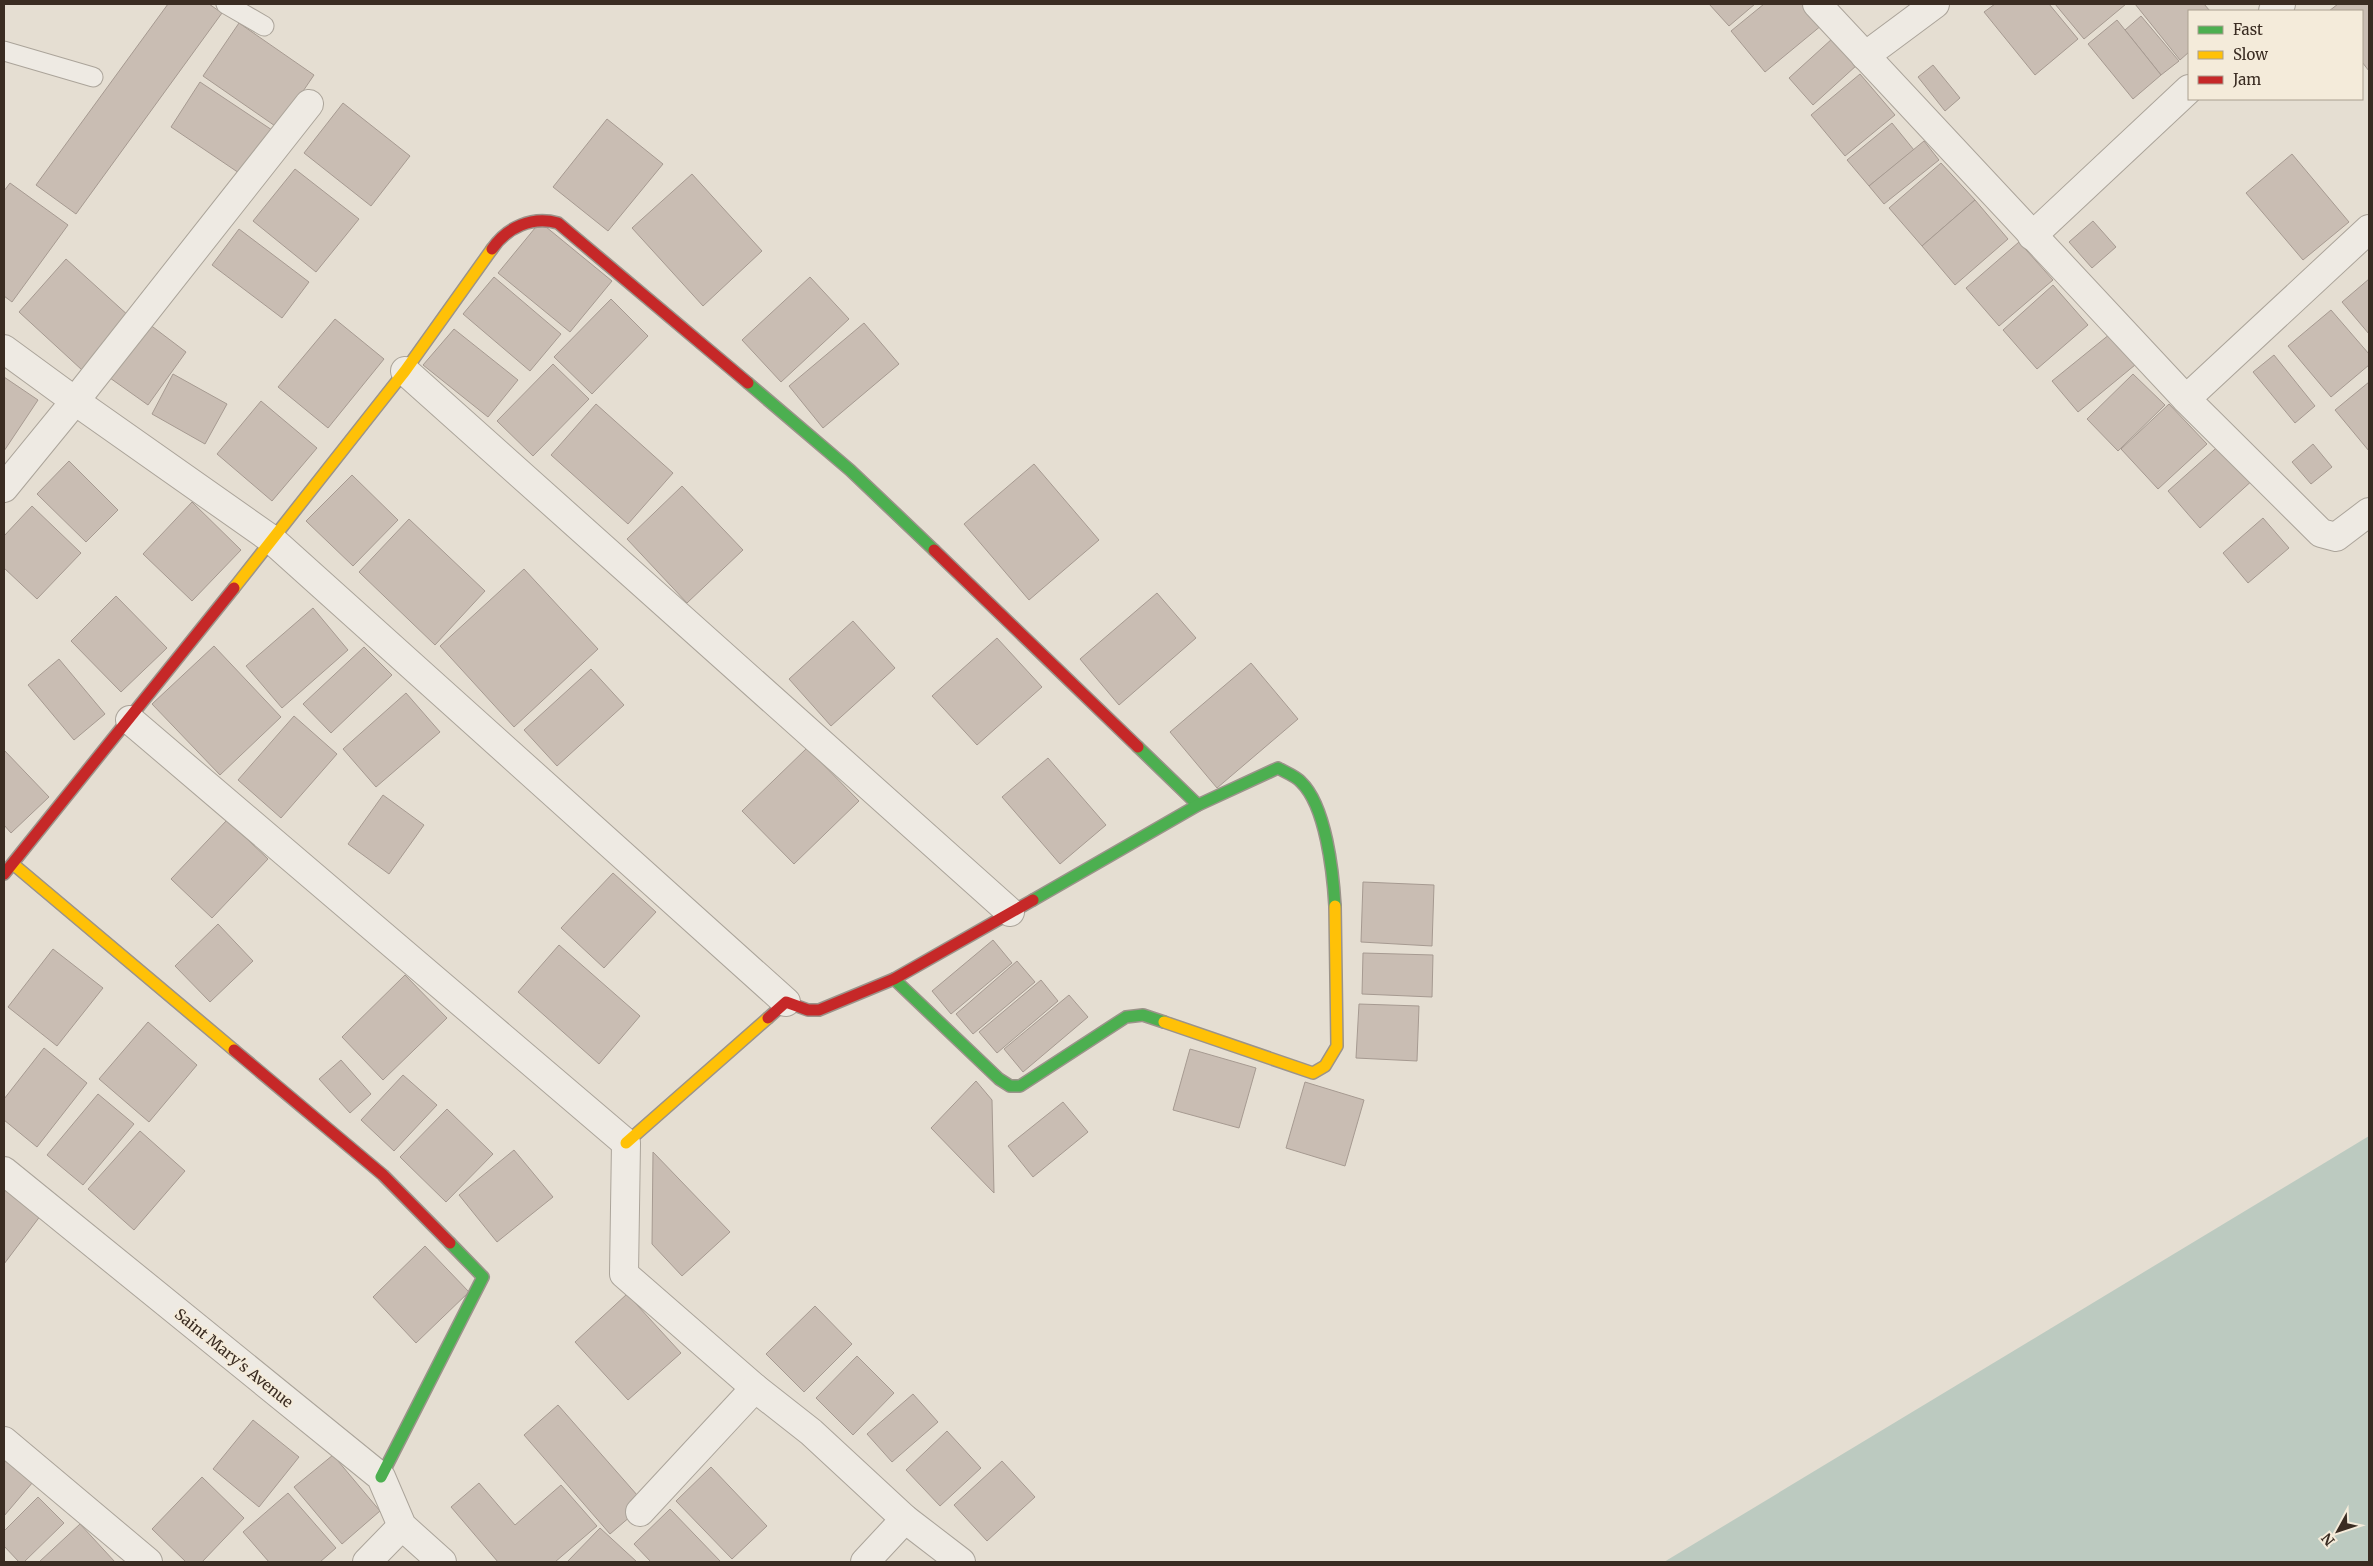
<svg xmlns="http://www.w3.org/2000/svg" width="2373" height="1566" viewBox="0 0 2373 1566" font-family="Merriweather,serif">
	<rect width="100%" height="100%" fill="#e5ded2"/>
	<path fill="#bccac0" d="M2369,1136v426h-705z"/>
	<g fill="#c9bdb3" stroke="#a69a91">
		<path d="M168,4h41l13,9 -146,201 -40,-29z"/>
		<path d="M1709,4h46l-26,22z"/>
		<path d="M1764,4h40l18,21 -57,47 -34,-41z"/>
		<path d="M1995,4h54l29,35 -43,36 -51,-63z"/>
		<path d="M2055,4h71l-42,35z"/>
		<path d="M2135,4h69l6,7h-21v41l-9,8z"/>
		<path d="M2338,4h31v67l-7,-9v-51h-33z"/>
		<path d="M2141,16l38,45 -18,14 -36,-45z"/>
		<path d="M2117,20l44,55 -28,24 -45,-55z"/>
		<path d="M239,23l75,52 -36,53 -75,-52z"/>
		<path d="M1833,38l24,27 -44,40 -24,-27z"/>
		<path d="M1933,65l27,33 -15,13 -27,-34z"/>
		<path d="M1860,74l35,41 -50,41 -34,-41z"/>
		<path d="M200,82l72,48 -30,45 -71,-48z"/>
		<path d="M343,103l67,53 -39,50 -67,-53z"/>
		<path d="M607,119l56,45 -55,67 -55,-44z"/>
		<path d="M1892,123l22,27 -45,36 -22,-26z"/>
		<path d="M1924,141l15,19 -55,44 -15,-18z"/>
		<path d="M2292,154l57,68 -46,38 -57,-67z"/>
		<path d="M1941,163l34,37 -53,46 -33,-38z"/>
		<path d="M295,169l64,50 -43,53 -63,-51z"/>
		<path d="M692,174l70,77 -59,55 -71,-78z"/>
		<path d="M10,183l58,42 -56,77 -8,-6v-105z"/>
		<path d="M1975,200l33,39 -53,46 -33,-39z"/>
		<path d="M2093,221l23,26 -24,21 -23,-26z"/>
		<path d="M540,222l72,59 -42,51 -72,-59z"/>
		<path d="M239,229l70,53 -27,36 -70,-53z"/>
		<path d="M2019,242l34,38 -54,46 -33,-38z"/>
		<path d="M66,259l64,58 -48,53 -63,-58z"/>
		<path d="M494,277l67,57 -31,37 -67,-57z"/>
		<path d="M810,277l39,42 -68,63 -39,-42z"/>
		<path d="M2369,279v55l-27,-32z"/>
		<path d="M2053,285l35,40 -51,44 -34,-39z"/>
		<path d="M611,299l37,37 -56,58 -38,-37z"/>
		<path d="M2331,310l38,44v11l-38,32 -43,-51z"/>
		<path d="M335,319l49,40 -56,69 -50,-41z"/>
		<path d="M864,323l35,41 -76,64 -34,-42z"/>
		<path d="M149,324l37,28 -38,53 -38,-27z"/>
		<path d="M454,329l64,51 -30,37 -65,-52z"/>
		<path d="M2110,334l25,31 -57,47 -26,-31z"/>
		<path d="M2274,355l41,51 -20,17 -42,-51z"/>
		<path d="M553,364l36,35 -56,57 -36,-35z"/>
		<path d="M173,374l54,30 -22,40 -53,-30z"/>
		<path d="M2133,374l32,31 -47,46 -31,-32z"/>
		<path d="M4,377l34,23 -34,51z"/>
		<path d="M2369,382v69l-34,-41z"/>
		<path d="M261,401l56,47 -45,53 -55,-47z"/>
		<path d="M596,404l77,69 -45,51 -77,-69z"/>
		<path d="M2169,404l38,40 -49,45 -37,-40z"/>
		<path d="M2223,442l32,36 -55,50 -32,-37z"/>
		<path d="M2313,444l19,23 -21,17 -19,-22z"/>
		<path d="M69,461l49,49 -32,32 -49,-48z"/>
		<path d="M1034,464l65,76 -70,60 -65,-76z"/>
		<path d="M352,475l46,45 -45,46 -47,-45z"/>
		<path d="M682,486l61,64 -56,53 -60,-64z"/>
		<path d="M192,502l49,48 -49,51 -49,-47z"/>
		<path d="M32,506l49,47 -44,46 -33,-31v-32z"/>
		<path d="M2263,518l26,30 -41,35 -25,-30z"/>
		<path d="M409,519l76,72 -50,54 -76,-73z"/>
		<path d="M524,569l74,80 -84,78 -74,-81z"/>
		<path d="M1157,593l39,45 -77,67 -39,-46z"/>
		<path d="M116,596l51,52 -46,44 -50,-51z"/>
		<path d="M313,608l35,42 -66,58 -36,-42z"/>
		<path d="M853,621l42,47 -64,58 -42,-47z"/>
		<path d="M997,638l45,49 -65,58 -45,-49z"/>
		<path d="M214,646l67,71 -61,58 -68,-71z"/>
		<path d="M364,647l28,28 -61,58 -28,-29z"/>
		<path d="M59,659l46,55 -31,26 -46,-55z"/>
		<path d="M1251,663l47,56 -81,69 -47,-56z"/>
		<path d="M591,669l33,36 -67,61 -33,-36z"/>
		<path d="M406,693l34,39 -64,55 -33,-38z"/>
		<path d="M294,716l43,38 -56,64 -43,-38z"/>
		<path d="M807,748l52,53 -65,63 -52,-53z"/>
		<path d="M4,750l45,47 -38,36 -7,-8z"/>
		<path d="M1048,758l58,67 -46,39 -58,-67z"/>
		<path d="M383,795l41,30 -35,49 -41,-30z"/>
		<path d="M227,820l41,39 -56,59 -41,-39z"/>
		<path d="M613,873l43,39 -52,56 -43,-40z"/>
		<path d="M1363,882l71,3 -2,61 -71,-4z"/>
		<path d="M218,924l35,37 -43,41 -35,-36z"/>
		<path d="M993,940l19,23 -61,51 -19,-23z"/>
		<path d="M559,945l81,71 -41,48 -81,-72z"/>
		<path d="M53,949l50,39 -46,58 -49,-39z"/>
		<path d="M1363,953l70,2 -1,42 -70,-3z"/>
		<path d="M1017,961l18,21 -62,52 -17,-20z"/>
		<path d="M405,975l42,43 -64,62 -41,-43z"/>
		<path d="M1041,980l17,21 -61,52 -18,-21z"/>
		<path d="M1069,995l19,22 -65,55 -19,-23z"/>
		<path d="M1359,1004l60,2 -2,55 -61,-3z"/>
		<path d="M148,1022l49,43 -48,57 -50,-43z"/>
		<path d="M44,1048l43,35 -50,64 -33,-27v-21z"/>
		<path d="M1190,1049l66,19 -17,60 -66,-18z"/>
		<path d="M341,1060l30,34 -21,19 -31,-34z"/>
		<path d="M403,1075l34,30 -43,46 -33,-31z"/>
		<path d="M976,1081l16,19 2,93 -63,-65z"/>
		<path d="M1305,1082l59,18 -19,66 -59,-18z"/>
		<path d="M98,1094l36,30 -51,61 -36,-30z"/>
		<path d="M1063,1102l25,30 -55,45 -25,-31z"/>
		<path d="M447,1109l46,45 -47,48 -46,-45z"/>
		<path d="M140,1131l45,40 -51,59 -46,-41z"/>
		<path d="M514,1150l39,47 -56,45 -38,-47z"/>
		<path d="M653,1152l77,80 -48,44 -30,-32z"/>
		<path d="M4,1188l37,27 -37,49z"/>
		<path d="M425,1246l44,46 -53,51 -43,-46z"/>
		<path d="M627,1294l54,59 -53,47 -53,-58z"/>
		<path d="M815,1306l37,38 -48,48 -38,-38z"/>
		<path d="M857,1356l37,37 -41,42 -37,-37z"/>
		<path d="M913,1394l25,28 -46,40 -25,-28z"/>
		<path d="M558,1405l87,99 -35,30 -86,-99z"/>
		<path d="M253,1420l46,37 -40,50 -46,-38z"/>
		<path d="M947,1431l34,37 -41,38 -34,-36z"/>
		<path d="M333,1455l47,56 -38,33 -48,-57z"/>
		<path d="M4,1457l29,25 -29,34z"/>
		<path d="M1002,1461l33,36 -48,44 -33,-36z"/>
		<path d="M711,1467l56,59 -35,33 -56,-58z"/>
		<path d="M202,1477l42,41 -42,44h-16l-34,-33z"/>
		<path d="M479,1483l36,42 46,-40 36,41 -42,36h-57l-47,-55z"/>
		<path d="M288,1493l48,55 -16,14h-51l-26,-30z"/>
		<path d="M38,1497l26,26 -40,39h-5l-15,-16v-15z"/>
		<path d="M670,1509l51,53h-70l-17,-18z"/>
		<path d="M80,1524l35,38h-76z"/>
		<path d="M600,1528l37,34h-70z"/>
	</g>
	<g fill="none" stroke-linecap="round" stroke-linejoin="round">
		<defs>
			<g id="lane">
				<path d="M226,4l38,22"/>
				<path d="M4,51l89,26"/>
			</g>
			<g id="street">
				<path d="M1817,4l369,395 135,134 15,4 33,-25"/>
				<path d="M2273,11l8,-7"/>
				<path d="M1865,56l70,-52"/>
				<path d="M2032,236l157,-147"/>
				<path d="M4,349l71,52 196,138 515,463"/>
				<path d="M405,371l605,541"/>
				<path d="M2186,399l183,-170"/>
				<path d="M4,488l71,-87 234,-297"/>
				<path d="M130,720l496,423 -2,131 131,114 56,44 94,87 56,43"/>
				<path d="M4,1171l377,306 21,49 40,36"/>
				<path d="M4,1441l144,121"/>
				<path d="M640,1512l115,-124"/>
				<path d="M367,1562l35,-36"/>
				<path d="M865,1562l40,-43"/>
			</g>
			<g id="fast">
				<path d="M748,383l102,87 84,80"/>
				<path d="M1138,747l60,58"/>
				<path d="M1033,900l165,-95 80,-37c7,4 18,8 23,14 25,24 32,90 34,124"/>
				<path d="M894,979l105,100 11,7h10l106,-69 17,-2 21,7"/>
				<path d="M381,1477l102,-200 -33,-34"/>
			</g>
			<g id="slow">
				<path d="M234,588l171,-217 87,-122"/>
				<path d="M13,864l221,186"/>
				<path d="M1164,1022l149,51 12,-7 12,-20 -2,-140"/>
				<path d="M626,1143l142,-125"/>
			</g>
			<g id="jam">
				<path d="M492,249c15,-22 40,-33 66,-26l190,160"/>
				<path d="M934,550l204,197"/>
				<path d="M4,874l230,-286"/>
				<path d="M768,1018l18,-16 22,8h11l75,-31 139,-79"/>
				<path d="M234,1050l149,125 67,68"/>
			</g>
		</defs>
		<use href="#lane" stroke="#aba49a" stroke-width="21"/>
		<use href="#street" stroke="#aba49a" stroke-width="30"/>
		<use href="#fast" stroke="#9b938a" stroke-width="14"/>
		<use href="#slow" stroke="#9b938a" stroke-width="14"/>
		<use href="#jam" stroke="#9b938a" stroke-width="14"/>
		<use href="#lane" stroke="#eeeae3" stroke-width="19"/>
		<use href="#street" stroke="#eeeae3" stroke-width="28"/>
		<use href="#fast" stroke="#4caf50" stroke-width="11"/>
		<use href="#slow" stroke="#ffc107" stroke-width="11"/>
		<use href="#jam" stroke="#c62828" stroke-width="11"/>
	</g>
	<g text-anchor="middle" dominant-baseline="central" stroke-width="4" stroke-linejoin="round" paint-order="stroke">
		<g font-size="15" fill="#3a2c22" stroke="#f4ebda">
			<text transform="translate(234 1358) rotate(39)">Saint Mary's Avenue</text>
		</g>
	</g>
	<rect width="2373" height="1566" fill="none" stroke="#3a2c22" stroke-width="10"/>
	<rect x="2188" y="10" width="175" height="90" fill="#f4ebda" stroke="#aa9f90"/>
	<rect x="2198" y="26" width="25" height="8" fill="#4caf50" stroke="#aa9f90"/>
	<text x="2233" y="35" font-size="15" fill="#3a2c22">Fast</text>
	<rect x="2198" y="51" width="25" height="8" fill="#ffc107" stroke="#aa9f90"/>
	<text x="2233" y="60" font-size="15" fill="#3a2c22">Slow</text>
	<rect x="2198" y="76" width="25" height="8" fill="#c62828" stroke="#aa9f90"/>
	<text x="2233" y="85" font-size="15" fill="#3a2c22">Jam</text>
	<g transform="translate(2338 1531) rotate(230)" stroke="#f4ebda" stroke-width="4" paint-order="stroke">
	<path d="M0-4L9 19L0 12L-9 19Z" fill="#3a2c22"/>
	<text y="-8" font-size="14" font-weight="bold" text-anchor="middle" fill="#3a2c22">N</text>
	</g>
</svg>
